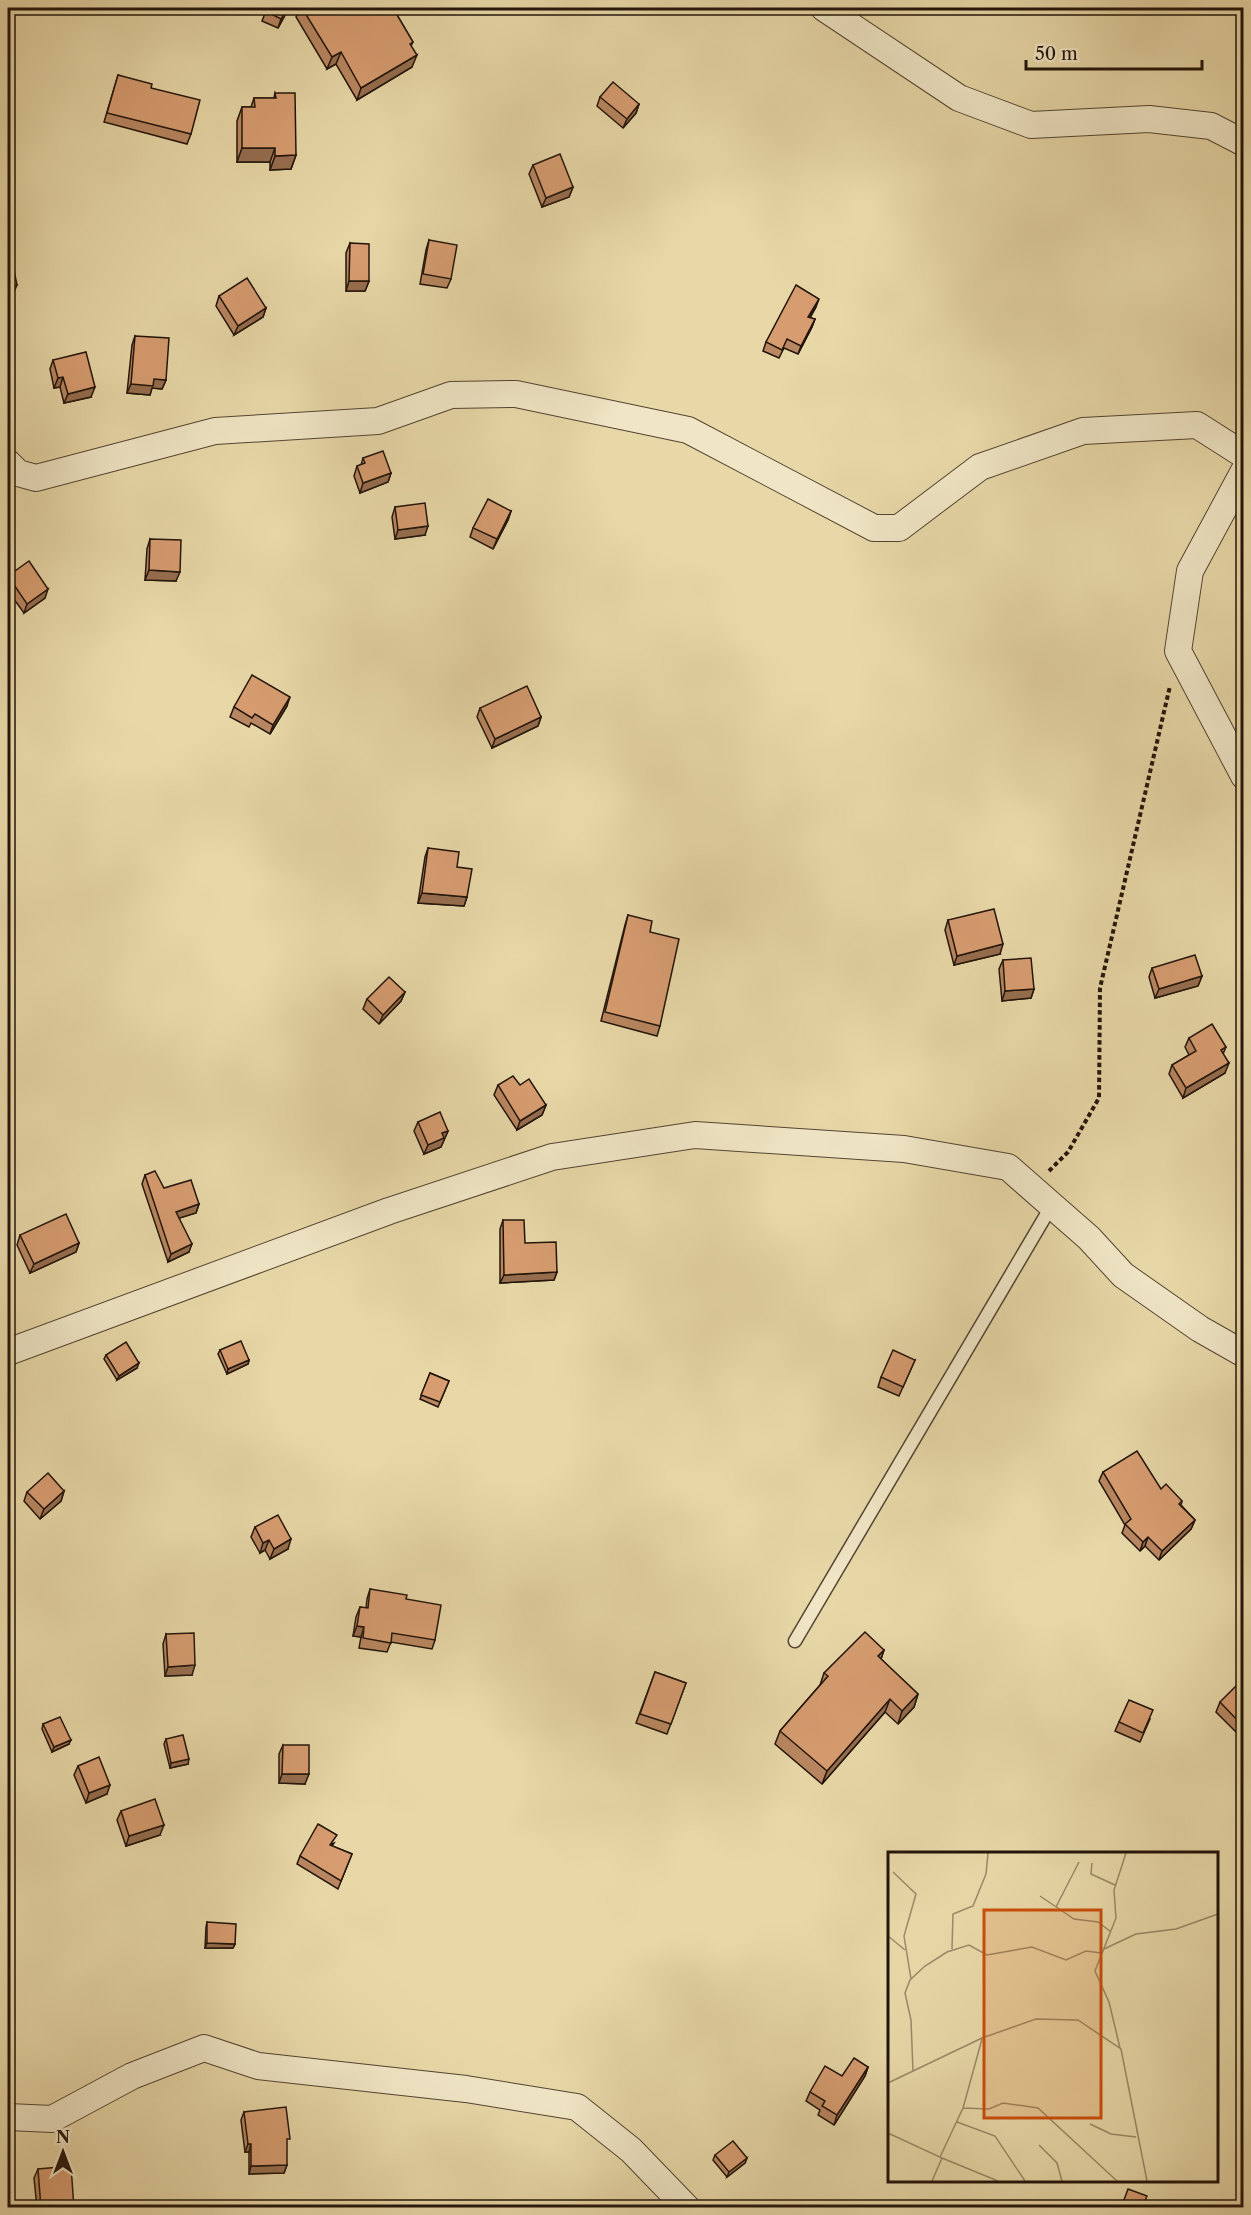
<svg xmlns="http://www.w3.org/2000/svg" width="1251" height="2215" viewBox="0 0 1251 2215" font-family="'Libre Caslon Text',serif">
	<rect width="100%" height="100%" fill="#e8d8a8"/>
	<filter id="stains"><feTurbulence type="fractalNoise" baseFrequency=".00333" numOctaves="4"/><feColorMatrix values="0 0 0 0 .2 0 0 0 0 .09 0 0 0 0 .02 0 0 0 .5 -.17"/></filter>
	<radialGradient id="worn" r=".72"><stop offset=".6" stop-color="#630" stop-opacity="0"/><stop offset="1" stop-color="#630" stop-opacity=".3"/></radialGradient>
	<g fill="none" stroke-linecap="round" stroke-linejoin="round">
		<defs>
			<path id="service" d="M795,1641l257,-436"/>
			<g id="minor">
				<path d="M824,8l135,90 72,27 118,-6 62,7 33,17"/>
				<path d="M8,463l10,10 18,5 179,-47 163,-10 73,-26 65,-1 172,36 186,98h25l81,-61 103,-36 114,-6 47,30"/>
				<path d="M1244,471l-54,100 -12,80 66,125"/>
				<path d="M8,1352l381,-141 163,-54 143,-22 209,14 104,18 81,71 34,37 77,54 44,25"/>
				<path d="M8,2117l44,2 80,-43 72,-28 54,18 208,23 111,18 54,43 56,58"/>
			</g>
		</defs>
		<use href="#service" stroke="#544532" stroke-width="15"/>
		<use href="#minor" stroke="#544532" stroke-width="28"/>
		<path stroke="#22140a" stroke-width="4" stroke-dasharray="4.5 3" stroke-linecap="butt" d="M1049,1171l19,-19 31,-54 1,-110 70,-302"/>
		<use href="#service" stroke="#f0e6c6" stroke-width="12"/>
		<use href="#minor" stroke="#f0e6c6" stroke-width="26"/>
	</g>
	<g fill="#b98761" stroke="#22140a" stroke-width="1.5">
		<path d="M267,8h22l-11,20 -16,-7z"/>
		<path d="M300,8h93l20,34 -2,4 1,21 -55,33 -21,-36 -9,5 -31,-52z"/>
		<path d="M118,75l33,13 40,46 -4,10 -83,-22z"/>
		<path d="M275,93l21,62 -5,14 -21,1v-8h-33v-41l5,-14h9l3,-9h20z"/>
		<path d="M600,97l39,7 -3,9 -13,15 -26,-22z"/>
		<path d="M533,165l40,22 -4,10 -27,10 -13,-33z"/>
		<path d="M429,240l22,39 -4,9 -27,-4 6,-34z"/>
		<path d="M350,243l19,38 -4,10h-19v-38z"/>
		<path d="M219,296l47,12 -3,9 -29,18 -18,-29z"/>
		<path d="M816,307l-6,11 5,1 -3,8 -14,27 -14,-6 -5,10 -16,-7 3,-9z"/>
		<path d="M135,336l31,44 -4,9 -10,-1 -2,7 -23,-2 5,-48z"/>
		<path d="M53,360l38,37 -27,6 -4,-16 -6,1 -4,-19z"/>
		<path d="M363,458l28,15 -3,9 -28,11 -6,-17 3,-10 4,-1z"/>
		<path d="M395,507l30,28 -30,4 -3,-22z"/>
		<path d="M511,511l-3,9 -15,29 -23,-12 3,-9z"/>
		<path d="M150,539l26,42 -31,-1 2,-31z"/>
		<path d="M8,576l37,22 -21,15 -16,-22z"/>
		<path d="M287,706l-17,28 -19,-11 -2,4 -19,-10 4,-10z"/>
		<path d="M480,708l61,9 -3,9 -46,22 -15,-31z"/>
		<path d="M428,848l29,19 10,30 -3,9 -46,-3 7,-46z"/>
		<path d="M628,915l22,17 10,94 -3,10 -56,-15 24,-96z"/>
		<path d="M948,920l52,34 -46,11 -9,-35z"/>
		<path d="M1003,960l31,29 -3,9 -29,3 -3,-32z"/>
		<path d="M1152,968l50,8 -4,10 -43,12 -6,-21z"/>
		<path d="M405,992l-4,9 -22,23 -16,-15 4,-10z"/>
		<path d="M1189,1038l37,9 -3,7 2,19 -42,25 -14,-24 3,-9 17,-10 -4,-8z"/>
		<path d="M498,1085h22l26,20 -4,10 -25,15 -23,-35z"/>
		<path d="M418,1122l30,9 -7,16 -17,7 -10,-23z"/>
		<path d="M145,1175l19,13 35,16 -3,9 -17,5 10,34 -21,10 -26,-78z"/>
		<path d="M503,1220l22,23 32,29 -3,8 -54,3v-54z"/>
		<path d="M20,1235l59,8 -3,9 -46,21 -13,-28z"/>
		<path d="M220,1350l29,10 -1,4 -21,10 -9,-20z"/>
		<path d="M106,1355l31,13 -20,12 -13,-21z"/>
		<path d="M915,1360l-16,36 -21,-9 3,-10z"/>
		<path d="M430,1373l19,8 -11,26 -18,-8z"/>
		<path d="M1103,1472l58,17 21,12 -1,4 14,15 -4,9 -32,31 -14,-14 -5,5 -18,-18 3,-8 -26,-44z"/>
		<path d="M64,1491l-3,10 -21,18 -16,-18 3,-9z"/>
		<path d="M255,1527l33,22 -18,10 -5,-9 -5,3 -9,-16z"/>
		<path d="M370,1589l36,10 29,41 -3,9 -41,-7 -4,10 -28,-4 2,-11 -8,-1 3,-19 4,-10 6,1 1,-9z"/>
		<path d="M166,1634l26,41 -27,1 -2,-32z"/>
		<path d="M884,1650l-3,9 37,35 -4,13 -16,17 -13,-12 -63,72 -47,-40 5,-13 40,-46 4,-12z"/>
		<path d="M655,1672l31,11 -19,51 -31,-11z"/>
		<path d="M1244,1691v34l-8,7 -20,-20 4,-10z"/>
		<path d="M1150,1719l-10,23 -25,-11 4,-9z"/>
		<path d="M43,1724l26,20 -17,8 -10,-23z"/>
		<path d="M166,1739l22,25 -18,4 -6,-24z"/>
		<path d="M283,1745l22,39 -26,-1v-29z"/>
		<path d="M78,1766l29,28 -21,9 -12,-28z"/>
		<path d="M121,1811l39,24 -34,11 -9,-26z"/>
		<path d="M334,1843l-2,3 20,8 -14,35 -41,-25 3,-8z"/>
		<path d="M207,1922l28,22 -2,4h-28l1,-21z"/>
		<path d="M868,2067l-3,9 -31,49 -16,-10 2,-5 -14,-9 4,-9z"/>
		<path d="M244,2112l43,53 -3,8 -35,1v-22h-4l-4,-32z"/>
		<path d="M715,2155l32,3 -2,5 -18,14 -14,-17z"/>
		<path d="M38,2169l36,39h-37l-3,-30z"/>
	</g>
	<g fill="#966e4f" stroke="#22140a" stroke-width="1.5">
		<path d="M287,8h2l-11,20 3,-9z"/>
		<path d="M341,52l-5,12 -9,5 5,-12z"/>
		<path d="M417,55l-5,12 -55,33 4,-12z"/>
		<path d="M639,104l-3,9 -13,15 4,-9z"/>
		<path d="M242,148h33l-5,14h-33z"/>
		<path d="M296,155l-5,14 -21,1 5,-14z"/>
		<path d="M573,187l-4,10 -27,10 4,-9z"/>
		<path d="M349,281h20l-4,10h-19z"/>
		<path d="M17,285l-4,9 -5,1v-8z"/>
		<path d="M819,299l-3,8 -11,19 3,-9z"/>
		<path d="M266,308l-3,9 -29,18 4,-9z"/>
		<path d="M815,319l-3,8 -14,27 3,-8z"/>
		<path d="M63,377l-3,10 -6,1 4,-10z"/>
		<path d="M154,379l12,1 -4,9 -10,-1 -2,7 -23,-2 4,-9z"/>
		<path d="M95,387l-4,10 -27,6 4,-9z"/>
		<path d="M391,473l-3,9 -28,11 3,-10z"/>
		<path d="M511,511l-3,9 -15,29 4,-10z"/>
		<path d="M428,526l-3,9 -30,4 3,-9z"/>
		<path d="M149,570l31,2 -4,9 -31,-1z"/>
		<path d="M48,589l-3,9 -21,15 3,-9z"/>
		<path d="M290,697l-3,9 -17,28 3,-9z"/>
		<path d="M541,717l-3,9 -46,22 3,-9z"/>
		<path d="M422,893l45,4 -3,9 -46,-3z"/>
		<path d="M1003,944l-3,10 -46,11 3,-9z"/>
		<path d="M1202,976l-4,10 -43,12 4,-9z"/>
		<path d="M1034,989l-3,9 -29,3 3,-10z"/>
		<path d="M405,992l-4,9 -22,23 4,-9z"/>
		<path d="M1229,1063l-4,10 -42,25 3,-10z"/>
		<path d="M546,1105l-4,10 -25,15 3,-9z"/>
		<path d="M448,1131l-7,16 -17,7 4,-9 14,-12z"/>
		<path d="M199,1204l-3,9 -23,7 3,-8z"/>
		<path d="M79,1243l-3,9 -46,21 4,-9z"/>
		<path d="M192,1244l-3,8 -21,10 3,-8z"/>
		<path d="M557,1272l-3,8 -54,3 4,-8z"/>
		<path d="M249,1360l-1,4 -21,10 1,-5z"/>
		<path d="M139,1363l-2,5 -20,12 2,-4z"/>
		<path d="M64,1491l-3,10 -21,18 4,-10z"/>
		<path d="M1195,1520l-4,9 -32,31 3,-9z"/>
		<path d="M1148,1537l-3,9 -5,5 3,-9z"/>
		<path d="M291,1539l-3,10 -18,10 4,-10z"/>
		<path d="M269,1540l-4,10 -5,3 3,-10z"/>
		<path d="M357,1626l7,1 -3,10 -8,-1z"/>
		<path d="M884,1650l-4,12 -2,-6z"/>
		<path d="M195,1665l-3,10 -27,1 3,-9z"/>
		<path d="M918,1694l-4,13 -16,17 4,-13z"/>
		<path d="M890,1699l-5,13 -63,72 5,-13z"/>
		<path d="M1244,1719v6l-8,7 4,-9z"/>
		<path d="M71,1740l-2,4 -17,8 2,-5z"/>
		<path d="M189,1759l-1,5 -18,4 1,-5z"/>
		<path d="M282,1774h27l-4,10 -26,-1z"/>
		<path d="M110,1785l-3,9 -21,9 3,-10z"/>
		<path d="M164,1825l-4,10 -34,11 3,-10z"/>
		<path d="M207,1943l28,1 -2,4h-28z"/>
		<path d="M868,2067l-3,9 -31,49 3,-10z"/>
		<path d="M248,2144h3l-2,8h-4z"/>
		<path d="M747,2158l-2,5 -18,14 2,-5z"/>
		<path d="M287,2165l-3,8 -35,1 2,-8z"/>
	</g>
	<g fill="#d79d71" stroke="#22140a" stroke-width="1.5">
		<path d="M267,8h20l-6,11 -16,-8z"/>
		<path d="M302,8h91l20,34 -3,2 7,11 -56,33 -20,-36 -9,5z"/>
		<path d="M118,75l34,9 -1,4 49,12 -9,34 -84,-21z"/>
		<path d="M613,82l26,22 -12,15 -27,-22z"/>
		<path d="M275,93h20l1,62 -21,1v-8h-33v-41h13l-1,-9h22z"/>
		<path d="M560,154l13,33 -27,11 -13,-33z"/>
		<path d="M429,240l28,5 -6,34 -28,-5z"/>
		<path d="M350,243l19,1v37h-20z"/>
		<path d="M12,261l5,24 -9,2v-25z"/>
		<path d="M247,278l19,30 -28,18 -19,-30z"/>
		<path d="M796,285l23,14 -11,18 7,2 -14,27 -14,-7 -5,11 -16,-8z"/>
		<path d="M135,336l34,2 -3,42 -12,-1 -1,7 -22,-2z"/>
		<path d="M86,352l9,35 -27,7 -5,-17 -5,1 -5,-18z"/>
		<path d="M383,451l8,22 -28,10 -6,-17 8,-3 -2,-5z"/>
		<path d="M488,499l23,12 -14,28 -24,-11z"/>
		<path d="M425,503l3,23 -30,4 -3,-23z"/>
		<path d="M150,539l31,1 -1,32 -31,-2z"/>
		<path d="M29,561l19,28 -21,15 -19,-28z"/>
		<path d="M252,675l38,22 -17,28 -18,-11 -3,4 -18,-11z"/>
		<path d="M527,686l14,31 -46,22 -15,-31z"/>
		<path d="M428,848l31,4 -2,15 15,2 -5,28 -45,-4z"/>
		<path d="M994,909l9,35 -46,12 -9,-36z"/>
		<path d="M628,915l24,6 -2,11 29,7 -19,87 -55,-14z"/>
		<path d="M1195,955l7,21 -43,13 -7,-21z"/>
		<path d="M1031,958l3,31 -29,2 -2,-31z"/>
		<path d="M389,977l16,15 -22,23 -16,-16z"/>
		<path d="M1212,1024l14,23 -5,3 8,13 -43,25 -14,-23 24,-14 -7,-13z"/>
		<path d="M513,1076l7,9 9,-6 17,26 -26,16 -22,-36z"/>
		<path d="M440,1112l8,19 -6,2 2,5 -16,7 -10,-23z"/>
		<path d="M155,1171l9,17 27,-8 8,24 -23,8 16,32 -21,10 -26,-79z"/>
		<path d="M66,1214l13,29 -45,21 -14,-29z"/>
		<path d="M503,1220h21l1,23 31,-1 1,30 -53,3z"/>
		<path d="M241,1341l8,19 -21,9 -8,-19z"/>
		<path d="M126,1342l13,21 -20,13 -13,-21z"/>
		<path d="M893,1350l22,10 -12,27 -22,-10z"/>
		<path d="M430,1373l19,8 -9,21 -19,-7z"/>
		<path d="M1137,1451l24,38 5,-5 16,17 -3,3 16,16 -33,31 -14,-14 -5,5 -18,-18 6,-5 -28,-47z"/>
		<path d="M48,1473l16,18 -20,18 -17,-17z"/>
		<path d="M278,1515l13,24 -17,10 -5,-9 -6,3 -8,-16z"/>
		<path d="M370,1589l37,6 -1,4 35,6 -6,35 -43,-7 -1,10 -28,-5 1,-11 -7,-1 3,-19 8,1z"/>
		<path d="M865,1632l19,18 -6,6 40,38 -16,17 -12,-12 -63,72 -47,-40 48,-55 -4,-3z"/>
		<path d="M194,1633l1,32 -27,2 -2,-33z"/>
		<path d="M655,1672l31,11 -15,41 -31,-10z"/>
		<path d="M1237,1685l7,6v28l-4,4 -20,-21z"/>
		<path d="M1129,1700l24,10 -10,23 -24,-11z"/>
		<path d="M60,1717l11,23 -17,7 -11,-23z"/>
		<path d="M183,1735l6,24 -18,4 -5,-24z"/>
		<path d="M283,1745h26v29h-27z"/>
		<path d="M99,1757l11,28 -21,8 -11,-27z"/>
		<path d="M155,1799l9,26 -35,11 -8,-25z"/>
		<path d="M318,1824l19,11 -7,10 22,9 -11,27 -41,-25z"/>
		<path d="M207,1922l29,2 -1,20 -28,-1z"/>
		<path d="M854,2058l14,9 -31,48 -15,-9 3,-5 -15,-9 15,-26 17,10z"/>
		<path d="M286,2107l4,32h-3v26l-36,1v-22h-3l-4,-32z"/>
		<path d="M733,2141l14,17 -18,14 -14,-17z"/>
		<path d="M71,2166l3,42h-33l-3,-39z"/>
		<path d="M1128,2189l19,7 -5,12h-21z"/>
	</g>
	<g transform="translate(888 1852)">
		<rect width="330" height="330" fill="#e8d8a8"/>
		<path fill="none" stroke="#998a69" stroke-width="1.5" d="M204,11l-1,11 24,11M5,20l23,22 -12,42 7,43M152,44l34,23 24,3 13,10M168,55l23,-45M0,84l17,14M64,97l1,-35 20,-8 13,-32 2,-21M216,97l32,-15 40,-5 42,-15M232,196l-11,-46 -14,-31 21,-53 -2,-28 12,-37M25,219l-2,-51 -6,-27 5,-13 15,-14 22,-14 22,-7 18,10 45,-8 34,13 20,-9 15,2M0,231l94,-45 54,-19 42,1 43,29 26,132M75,256l26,1 14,-6 35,5 79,73M69,270l38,14 30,45M202,272l21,10 25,3M0,281l54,25 -10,23M151,293l18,18 5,18M52,305l23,-49 19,-69M54,306l56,23"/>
		<path fill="#ca4f0c" fill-opacity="0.15" stroke="#ca4f0c" stroke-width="3" d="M96,58h117v208h-117z"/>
		<rect width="330" height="330" fill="none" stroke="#22140a" stroke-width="3"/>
	</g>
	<rect width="1251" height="2215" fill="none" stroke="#e8d8a8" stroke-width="30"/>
	<rect x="9" y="9" width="1233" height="2197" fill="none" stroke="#22140a" stroke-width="3"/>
	<rect x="15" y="15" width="1221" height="2185" fill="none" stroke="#22140a" stroke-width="1.5"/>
	<g transform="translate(63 2152)" stroke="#f0e6c6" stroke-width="4.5" paint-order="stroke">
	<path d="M0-4.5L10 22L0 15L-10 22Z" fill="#22140a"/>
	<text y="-9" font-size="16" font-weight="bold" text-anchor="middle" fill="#22140a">N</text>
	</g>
	<path d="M1026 60v9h176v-9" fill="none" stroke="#22140a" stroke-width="3"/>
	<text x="1035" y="60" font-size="18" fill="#22140a" stroke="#f0e6c6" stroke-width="4.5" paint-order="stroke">50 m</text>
	<rect width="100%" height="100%" filter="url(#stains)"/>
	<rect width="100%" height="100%" fill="url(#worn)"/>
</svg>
